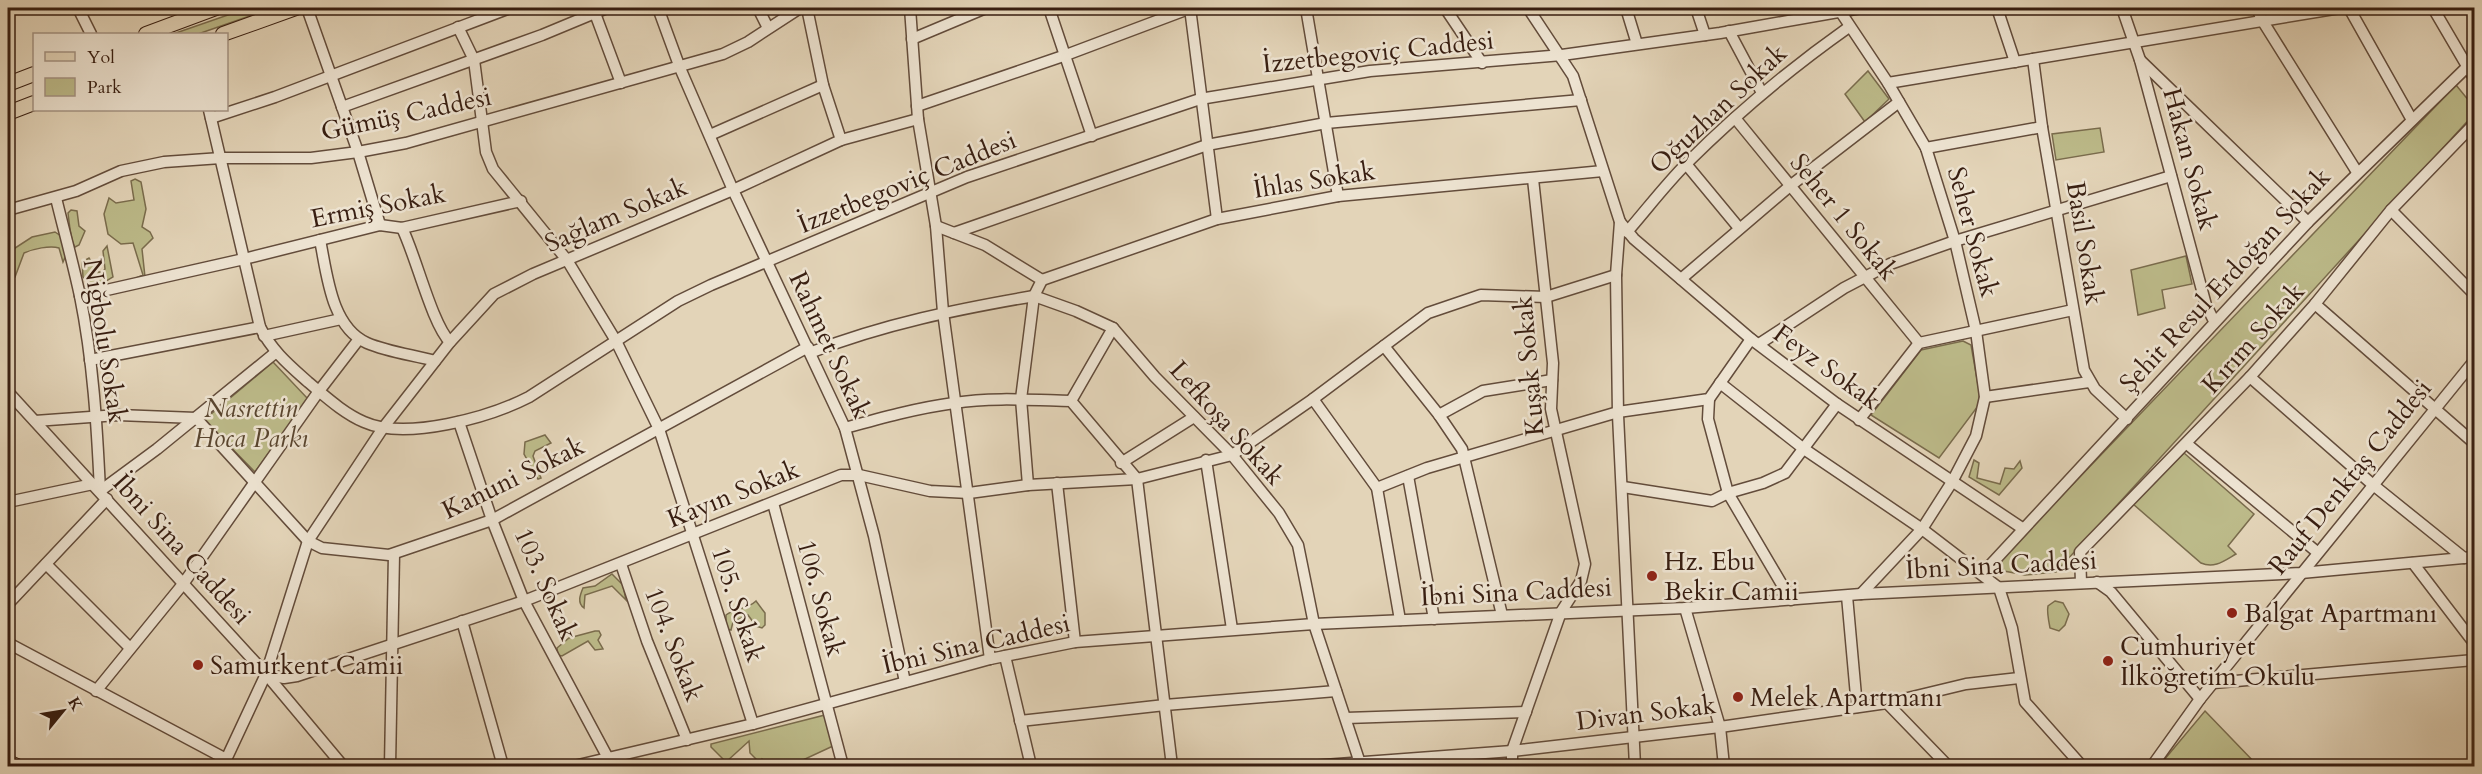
<svg xmlns="http://www.w3.org/2000/svg" width="2482" height="774" viewBox="0 0 2482 774" font-family="Cardo,serif">
	<rect width="100%" height="100%" fill="#e3d4b8"/>
	<filter id="stains"><feTurbulence type="fractalNoise" baseFrequency=".00333" numOctaves="4"/><feColorMatrix values="0 0 0 0 .2 0 0 0 0 .09 0 0 0 0 .02 0 0 0 .5 -.17"/></filter>
	<radialGradient id="worn" r=".72"><stop offset=".6" stop-color="#630" stop-opacity="0"/><stop offset="1" stop-color="#630" stop-opacity=".3"/></radialGradient>
	<g fill="#bcba89" stroke="#7a6c4d" stroke-width="1.5">
		<path d="M248,8h25l-75,26h-25z"/>
		<path d="M1868,71l21,28 -24,23 -20,-28z"/>
		<path d="M2456,85l18,22v7l-418,458 -31,3 -21,-4 -3,-4 1,-9z"/>
		<path d="M2100,128l4,24 -48,8 -4,-26z"/>
		<path d="M135,179l6,3 5,27 -4,18 8,5 3,6 -11,11 3,28 -16,4 14,-6 -10,-32 -12,1 -13,-10 -4,-20 5,-16 7,5 18,-3 -3,-19z"/>
		<path d="M71,210l6,1 2,15 6,5 -6,14 -4,2c-4,-4 -6,-26 -7,-34z"/>
		<path d="M55,232l9,6 3,15 -4,9 -4,-14c-9,-3 -26,1 -35,5l-9,24h-7l4,-27 20,-13z"/>
		<path d="M107,246l6,31 -15,9h-6l-9,-9 -1,-15 7,-4 9,14h4l3,-3 -2,-18z"/>
		<path d="M2186,256l6,28 -30,6 3,18 -27,7 -7,-45z"/>
		<path d="M1963,341l8,4 9,51 -2,10 -39,52 -68,-43 50,-65z"/>
		<path d="M273,362l35,37 -53,73 -51,-52z"/>
		<path d="M545,435l6,8 -16,8 -2,5 8,22 -3,1 -14,-25 1,-12z"/>
		<path d="M2184,453l70,61 -26,32 8,8c-12,7 -22,15 -35,9l-68,-59z"/>
		<path d="M1974,460l5,3 -2,15 23,6 5,-16 9,1 6,-8 2,7 -23,27 -30,-18z"/>
		<path d="M612,574l11,11 3,15 -14,-14 -27,9 -1,13c-7,-5 -4,-13 -1,-20l12,-2z"/>
		<path d="M756,601l9,12v12l-3,3 -6,-2 -8,-11 -15,7 -2,8 -5,-1v-14c9,-7 22,-6 30,-14z"/>
		<path d="M2055,601l8,2 6,11 -4,11 -6,6 -9,-3c-1,-5 -3,-18 -2,-22z"/>
		<path d="M595,631h4l2,4 -3,5 5,9 -8,1 -7,-9 -26,15 -4,-1 -1,-7 12,-10z"/>
		<path d="M2205,711l53,55h-99z"/>
		<path d="M825,715l8,31 -43,20h-22l-6,-7 -2,4 -10,-10 -1,-12 -23,21 -15,-15v-3z"/>
	</g>
	<g fill="none" stroke-linecap="round" stroke-linejoin="round">
		<defs>
			<g id="minor">
				<path d="M78,8l13,26"/>
				<path d="M307,8l51,144 22,73"/>
				<path d="M593,8l28,75"/>
				<path d="M658,8l22,60 53,122 112,238 29,108 31,146"/>
				<path d="M758,8l10,20"/>
				<path d="M807,8l16,77 18,55"/>
				<path d="M910,8l8,111 18,107 7,86 47,347"/>
				<path d="M1049,8l43,128"/>
				<path d="M1190,8l27,211"/>
				<path d="M1306,8l32,188"/>
				<path d="M1445,8l37,55"/>
				<path d="M1528,8l45,68 47,146 -4,53 2,140 17,351"/>
				<path d="M1626,8l11,36"/>
				<path d="M1696,8l9,27"/>
				<path d="M1838,8l50,75 38,65 29,93 21,90 9,66 -9,39 -24,46 -30,47 -61,65"/>
				<path d="M1997,8l18,54"/>
				<path d="M2122,8l18,52 66,245 8,16"/>
				<path d="M2257,8l5,12 95,152"/>
				<path d="M2349,8l63,112"/>
				<path d="M2433,8l41,70"/>
				<path d="M458,27l16,33 12,92 7,17 74,91 49,81 43,88 94,295"/>
				<path d="M1729,31l33,62"/>
				<path d="M912,39l74,-31"/>
				<path d="M2033,59l9,68 42,243 11,19 32,30"/>
				<path d="M2140,60l168,162"/>
				<path d="M1888,83l452,-75"/>
				<path d="M917,106l149,-51 125,-47"/>
				<path d="M342,107l200,-72 65,-27"/>
				<path d="M209,110l51,217c12,24 29,38 48,55 17,14 35,31 56,40 42,19 126,-5 165,-25l149,-96 33,-16 256,-108 233,-78 170,-28 192,-16 158,-22 141,-25"/>
				<path d="M211,118l64,-21 235,-89"/>
				<path d="M1735,118l184,225"/>
				<path d="M710,135l113,-50"/>
				<path d="M1926,148l116,-21"/>
				<path d="M1686,164l53,64"/>
				<path d="M56,198c8,33 17,65 24,98 13,64 17,130 20,195"/>
				<path d="M8,210l68,-19 45,-20 43,-9 57,-4h90l47,-6 48,-9 317,-89 25,-12 52,-34"/>
				<path d="M2391,210l83,84"/>
				<path d="M1620,222l14,17 117,100 86,65 185,124"/>
				<path d="M936,226l49,19 57,35 -8,16 42,15 37,17 42,49 77,78 47,58 19,32 16,79 47,142"/>
				<path d="M402,228c14,28 30,96 48,114"/>
				<path d="M1627,232c20,-23 39,-48 60,-69 50,-50 104,-95 162,-136"/>
				<path d="M954,233l253,-88 119,-22 255,-23"/>
				<path d="M320,240c7,34 11,87 47,103 21,9 46,12 68,18"/>
				<path d="M1681,279l109,-93 109,-84"/>
				<path d="M1042,280l175,-61 121,-23 265,-25"/>
				<path d="M80,296l164,-37 136,-34 22,3 119,-27"/>
				<path d="M2315,304l159,139"/>
				<path d="M264,336l77,-17"/>
				<path d="M1759,344l85,-56 46,-24 65,-23 216,-65"/>
				<path d="M1384,346l55,69 23,34 40,166"/>
				<path d="M812,352c72,-28 146,-43 222,-56l-13,103 7,86"/>
				<path d="M90,360l170,-33"/>
				<path d="M2250,377l122,107 92,74"/>
				<path d="M1720,383l84,66 118,80 77,59 13,40 13,74 57,64"/>
				<path d="M8,392l258,282 77,92"/>
				<path d="M1985,397l104,-15"/>
				<path d="M1313,399l64,89 23,132"/>
				<path d="M1709,399l-1,20 20,74 63,107"/>
				<path d="M1071,401l42,-73"/>
				<path d="M1439,415l44,-24 69,-11"/>
				<path d="M1859,420l60,-77 154,-33"/>
				<path d="M35,421l83,-6 78,3 112,123 14,7 67,7 103,-35 316,-173"/>
				<path d="M459,422l33,98 32,81 84,157 2,8"/>
				<path d="M845,428c36,-10 72,-20 109,-25 38,-6 78,-3 117,-2l66,78 35,287"/>
				<path d="M2187,444l130,108"/>
				<path d="M1206,460l26,169"/>
				<path d="M1121,463l73,-46"/>
				<path d="M1408,476l26,143"/>
				<path d="M1057,483l18,159"/>
				<path d="M1623,487l89,14 16,-8 35,-10 22,-10 52,-69"/>
				<path d="M1377,488l50,-20 191,-56 91,-13 42,-60"/>
				<path d="M100,491l57,-42 118,-96"/>
				<path d="M8,502l85,-18"/>
				<path d="M773,503l70,263"/>
				<path d="M2413,563l61,80"/>
				<path d="M46,564l83,83"/>
				<path d="M621,564l26,77 40,99"/>
				<path d="M1982,574l326,-352 159,-155"/>
				<path d="M2097,582l14,10 89,107"/>
				<path d="M2081,583l-1,-31 170,-175 65,-73 76,-94 83,-86"/>
				<path d="M1847,596l10,111"/>
				<path d="M8,604l99,-105"/>
				<path d="M1685,608l35,119 4,39"/>
				<path d="M462,621l41,145"/>
				<path d="M8,643l218,116"/>
				<path d="M1005,656l26,110"/>
				<path d="M266,674l18,4 13,-2 227,-75 317,-126h18l71,16 39,2 59,-8 109,-6 95,-24 81,-56 115,-86 53,-18 65,2 70,-22"/>
				<path d="M2213,683l261,-23"/>
				<path d="M96,691l87,-107 136,-193 40,-52"/>
				<path d="M1887,703l61,63"/>
				<path d="M1346,718l180,-6"/>
				<path d="M1020,721l145,-16 171,-14"/>
				<path d="M223,766l43,-92 42,-133 75,-113 67,-86 44,-48 39,-20 200,-84 108,-50 77,-21"/>
				<path d="M390,766l4,-212"/>
				<path d="M574,766l179,-42 237,-65 85,-17 239,-18 371,-16 176,-14 440,-21 173,-16"/>
				<path d="M1311,766l201,-15 208,-24 167,-24 79,-19 53,-6"/>
				<path d="M1512,766v-15l49,-139 20,-31 4,-17 -34,-155 2,-46 -20,-184"/>
				<path d="M2152,766l48,-67 274,-338"/>
			</g>
			<g id="major">
				<path d="M146,34l70,-26"/>
				<path d="M223,34l73,-26"/>
				<path d="M8,84l26,-10"/>
				<path d="M8,113l26,-10"/>
				<path d="M8,762l9,4"/>
			</g>
		</defs>
		<use href="#minor" stroke="#634c3b" stroke-width="13"/>
		<use href="#major" stroke="#381e11" stroke-width="16"/>
		<use href="#minor" stroke="#ede3d1" stroke-width="10"/>
		<use href="#major" stroke="#e3d4b8" stroke-width="14"/>
	</g>
	<g fill="#8f2418" stroke="#ede3d1" stroke-width="2">
		<circle cx="1652" cy="576" r="6"/>
		<circle cx="2232" cy="613" r="6"/>
		<circle cx="2108" cy="661" r="6"/>
		<circle cx="198" cy="665" r="6"/>
		<circle cx="1738" cy="697" r="6"/>
	</g>
	<g text-anchor="middle" dominant-baseline="central" stroke-width="5" stroke-linejoin="round" paint-order="stroke">
		<g font-size="26" fill="#381e11" stroke="#ede3d1">
			<text transform="translate(1378 52) rotate(-6)">İzzetbegoviç Caddesi</text>
			<text transform="translate(1718 109) rotate(-43)">Oğuzhan Sokak</text>
			<text transform="translate(406 114) rotate(-12)">Gümüş Caddesi</text>
			<text transform="translate(2190 159) rotate(75)">Hakan Sokak</text>
			<text transform="translate(1314 180) rotate(-9)">İhlas Sokak</text>
			<text transform="translate(907 182) rotate(-22)">İzzetbegoviç Caddesi</text>
			<text transform="translate(378 206) rotate(-11)">Ermiş Sokak</text>
			<text transform="translate(616 215) rotate(-23)">Sağlam Sokak</text>
			<text transform="translate(1844 217) rotate(51)">Seher 1 Sokak</text>
			<text transform="translate(1973 232) rotate(75)">Seher Sokak</text>
			<text transform="translate(2085 243) rotate(81)">Basil Sokak</text>
			<text transform="translate(2225 280) rotate(-47)">Şehit Resul Erdoğan Sokak</text>
			<text transform="translate(2253 338) rotate(-48)">Kırım Sokak</text>
			<text transform="translate(105 341) rotate(81)">Niğbolu Sokak</text>
			<text transform="translate(830 345) rotate(65)">Rahmet Sokak</text>
			<text transform="translate(1529 366) rotate(-95)">Kuşak Sokak</text>
			<text transform="translate(1827 367) rotate(36)">Feyz Sokak</text>
			<text transform="translate(1227 423) rotate(48)">Lefkoşa Sokak</text>
			<text transform="translate(2350 477) rotate(-51)">Rauf Denktaş Caddesi</text>
			<text transform="translate(513 478) rotate(-26)">Kanuni Sokak</text>
			<text transform="translate(733 494) rotate(-22)">Kayın Sokak</text>
			<text transform="translate(182 549) rotate(48)">İbni Sina Caddesi</text>
			<text transform="translate(2001 565) rotate(-3)">İbni Sina Caddesi</text>
			<text transform="translate(546 584) rotate(66)">103. Sokak</text>
			<text transform="translate(1516 592) rotate(-3)">İbni Sina Caddesi</text>
			<text transform="translate(821 598) rotate(75)">106. Sokak</text>
			<text transform="translate(738 604) rotate(72)">105. Sokak</text>
			<text transform="translate(674 644) rotate(69)">104. Sokak</text>
			<text transform="translate(976 644) rotate(-13)">İbni Sina Caddesi</text>
			<text transform="translate(1646 713) rotate(-7)">Divan Sokak</text>
		</g>
		<g font-size="26" font-style="italic" fill="#59452f" stroke="#ede3d1">
			<text x="251" y="408">Nasrettin<tspan x="251" dy="30">Hoca Parkı</tspan></text>
		</g>
		<g font-size="26" fill="#381e11" stroke="#ede3d1" text-anchor="start">
			<text x="1664" y="561">Hz. Ebu<tspan x="1664" dy="30">Bekir Camii</tspan></text>
			<text x="2244" y="613">Balgat Apartmanı</text>
			<text x="2120" y="646">Cumhuriyet<tspan x="2120" dy="30">İlköğretim Okulu</tspan></text>
			<text x="210" y="665">Samurkent Camii</text>
			<text x="1750" y="697">Melek Apartmanı</text>
		</g>
	</g>
	<rect width="2482" height="774" fill="none" stroke="#e3d4b8" stroke-width="30"/>
	<rect x="9" y="9" width="2464" height="756" fill="none" stroke="#381e11" stroke-width="3"/>
	<rect x="15" y="15" width="2452" height="744" fill="none" stroke="#381e11" stroke-width="1.5"/>
	<rect x="33" y="33" width="195" height="78" fill="#ede3d1" stroke="#a59484" stroke-width="1.5"/>
	<rect x="45" y="52" width="30" height="9" fill="#e3d4b8" stroke="#a59484" stroke-width="1.5"/>
	<text x="87" y="63" font-size="18" fill="#381e11">Yol</text>
	<rect x="45" y="78" width="30" height="18" fill="#bcba89" stroke="#a59484" stroke-width="1.5"/>
	<text x="87" y="93" font-size="18" fill="#381e11">Park</text>
	<g transform="translate(63 711) rotate(60)" stroke="#ede3d1" stroke-width="4.5" paint-order="stroke">
	<path d="M0-4.5L10 22L0 15L-10 22Z" fill="#381e11"/>
	<text y="-9" font-size="16" font-weight="bold" text-anchor="middle" fill="#381e11">K</text>
	</g>
	<rect width="100%" height="100%" filter="url(#stains)"/>
	<rect width="100%" height="100%" fill="url(#worn)"/>
</svg>
